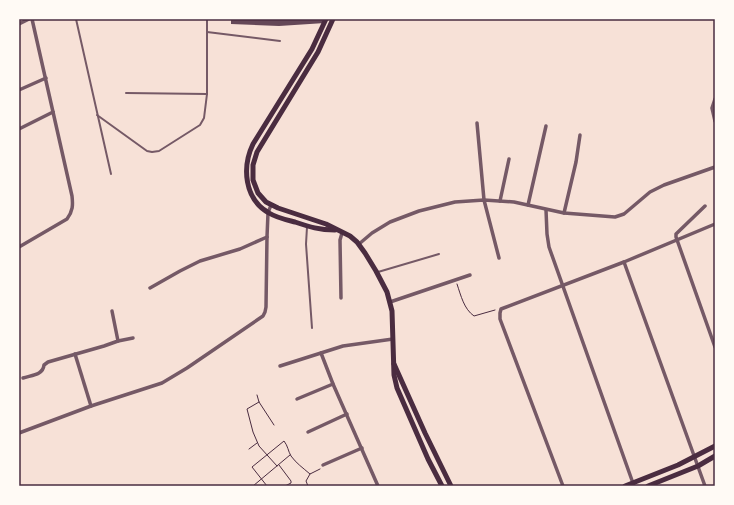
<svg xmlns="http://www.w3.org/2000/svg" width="734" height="505" viewBox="0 0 734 505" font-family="Merriweather,serif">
	<rect width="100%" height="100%" fill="#f7e1d7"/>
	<path fill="#644757" d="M231,19h94v4l-46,3 -48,-2z"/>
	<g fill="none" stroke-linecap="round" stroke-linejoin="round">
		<g stroke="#4a2c40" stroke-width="1">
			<path d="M457,284c4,12 7,25 17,32l21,-6"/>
			<path d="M257,395l2,7 15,23"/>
			<path d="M259,402l-12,7 6,23 6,14 18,20"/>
			<path d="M249,449l8,-6"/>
			<path d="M279,465l12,16v2l-6,3"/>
			<path d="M253,486l37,-31"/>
			<path d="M267,486l-15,-19 32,-26c4,5 4,10 7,15 5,7 12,12 19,18l10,-5"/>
			<path d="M308,486l-2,-5 4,-7"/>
		</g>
		<g stroke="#755966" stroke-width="2">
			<path d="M76,19l35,155"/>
			<path d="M207,32l73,9"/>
			<path d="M126,93l81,1"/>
			<path d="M97,115l50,36 5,1 7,-1 41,-26 4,-7 3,-24v-75"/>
			<path d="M307,227l-1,17 6,84"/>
			<path d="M378,272l61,-18"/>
		</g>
		<g stroke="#755966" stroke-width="3.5">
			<path d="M19,24l10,-5"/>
			<path d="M19,90l27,-12"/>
			<path d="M715,99l-3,9 3,13"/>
			<path d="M477,123l7,77 15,58"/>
			<path d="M19,129l34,-17"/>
			<path d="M500,201l9,-42"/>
			<path d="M528,205l18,-79"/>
			<path d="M705,206l-29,28v3l39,110"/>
			<path d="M546,210l1,24 2,13 85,239"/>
			<path d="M564,213l12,-51 4,-27"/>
			<path d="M359,244l13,-11 18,-11 29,-11 36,-9 29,-2 30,2 50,11 51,4 9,-3 26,-22 14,-7 51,-18"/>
			<path d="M19,247l48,-28c6,-8 6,-14 5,-23l-40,-177"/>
			<path d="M624,262l81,224"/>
			<path d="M150,288l30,-17 20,-10 40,-12 27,-12"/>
			<path d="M341,298l-1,-58 2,-7"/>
			<path d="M390,302l80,-27"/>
			<path d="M118,341l15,-3"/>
			<path d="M321,353l12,31 45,102"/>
			<path d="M75,354l16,52"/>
			<path d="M280,366l63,-20 50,-7"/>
			<path d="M23,378c9,-3 20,-3 21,-13l4,-3 56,-16 14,-5 -6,-30"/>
			<path d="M297,399l36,-15"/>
			<path d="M308,432l39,-18"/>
			<path d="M19,433l72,-27 71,-23 25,-15 76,-52 2,-4 1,-5 1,-70 1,-24 3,-8"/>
			<path d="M323,465l39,-17"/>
			<path d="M563,486l-63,-167v-6l1,-4 123,-47 91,-38"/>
		</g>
		<g stroke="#4a2c40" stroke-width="5">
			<path d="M326,19l-14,30 -59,95c-11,23 -9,55 16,69 8,5 18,7 26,9 15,5 24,8 40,8"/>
			<path d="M333,19l-15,33 -61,100 -4,13v15l5,13 8,9 12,6 48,16 24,12 7,6 8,11 11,18 11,21 5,19 2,64 3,13 31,71 14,27"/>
			<path d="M394,364l31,69 26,53"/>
			<path d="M625,486l53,-21 37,-19"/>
			<path d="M648,486l50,-20 17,-10"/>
		</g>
	</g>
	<rect width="734" height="505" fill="none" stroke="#fffaf5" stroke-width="40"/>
	<rect x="20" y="20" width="694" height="465" fill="none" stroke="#4a2c40" stroke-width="1.5"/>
</svg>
